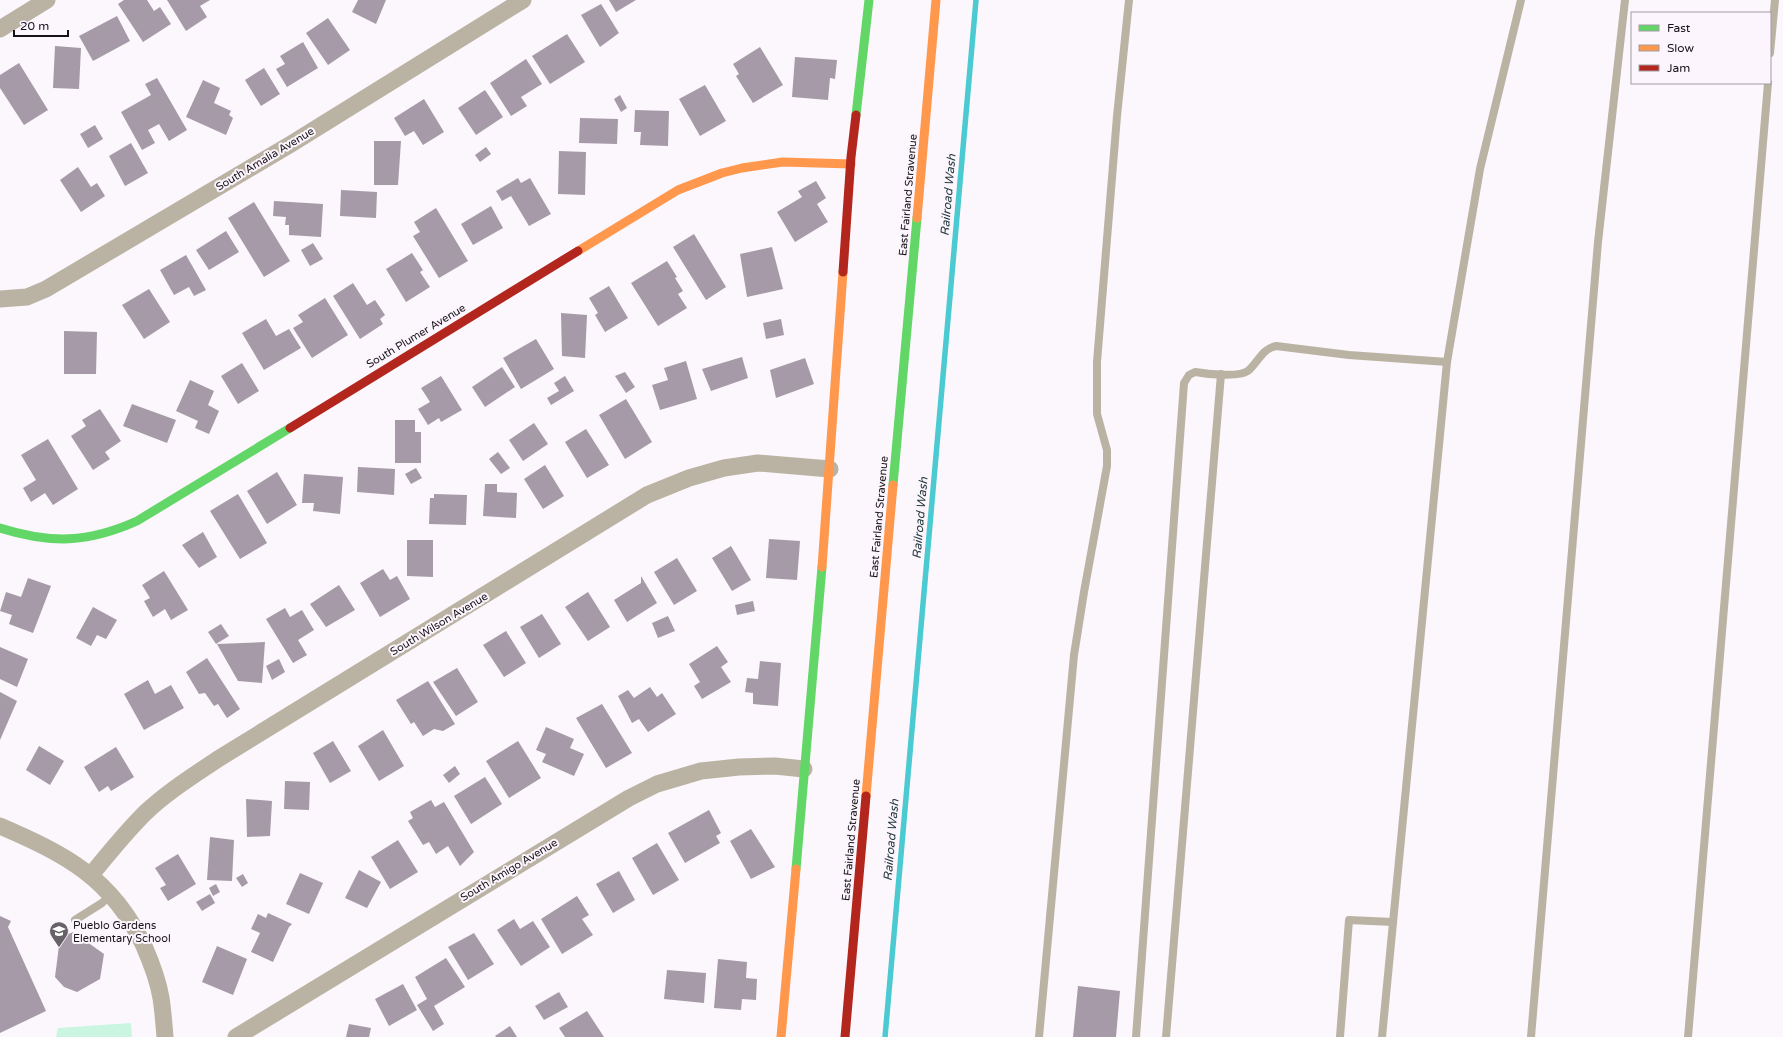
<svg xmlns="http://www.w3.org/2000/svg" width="1783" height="1037" viewBox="0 0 1783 1037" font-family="'Varela Round',sans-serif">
	<rect width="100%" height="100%" fill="#fbf7fc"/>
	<path fill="#caf6e1" d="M131,1023l1,14h-76l2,-9z"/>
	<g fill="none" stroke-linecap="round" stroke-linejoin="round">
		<path stroke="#4bcbd1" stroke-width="5.5" d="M885,1037l91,-1037"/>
	</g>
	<g fill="#a69aa9">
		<path d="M124,0h23l7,11 6,-4 11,17 -28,18 -25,-38z"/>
		<path d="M167,0h43l-10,6 7,11 -21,14z"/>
		<path d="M358,0h28l-10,24 -24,-12z"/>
		<path d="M609,0h27l-20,12z"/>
		<path d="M601,4l18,29 -19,14 -19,-32z"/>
		<path d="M117,16l13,25 -37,20 -14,-25z"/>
		<path d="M328,18l22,32 -22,15 -22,-32z"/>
		<path d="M567,34l18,28 -35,22 -18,-28z"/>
		<path d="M303,42l15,26 -31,19 -11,-18 9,-5 -5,-8z"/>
		<path d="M55,46l26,2 -2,41 -26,-1z"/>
		<path d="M760,47l23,38 -30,18 -17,-27 3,-2 -6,-10z"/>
		<path d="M795,57l42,3 -2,19 -5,-1 -2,22 -36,-3z"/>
		<path d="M526,59l16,25 -21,13 6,9 -16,10 -21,-33z"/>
		<path d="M19,63l29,47 -24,15 -24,-37v-13z"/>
		<path d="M264,68l16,26 -19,12 -16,-26z"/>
		<path d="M157,78l30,52 -18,11 -10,-17 -11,6 7,13 -13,7 -21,-38 30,-17 -6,-11z"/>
		<path d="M203,80l17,8 -6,15 17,8 -2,4 4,3 -7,17 -40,-18z"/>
		<path d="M705,85l21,36 -26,15 -21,-37z"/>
		<path d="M485,90l18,27 -27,18 -18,-27z"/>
		<path d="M620,95l7,13 -6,4 -7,-13z"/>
		<path d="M424,99l20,33 -21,13 -9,-14 -9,5 -11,-18z"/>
		<path d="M635,110l34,1 -1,35 -28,-1 1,-13h-7z"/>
		<path d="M580,118l38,1 -1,25 -38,-1z"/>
		<path d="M95,125l8,14 -15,9 -8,-14z"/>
		<path d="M374,141h27l-3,44h-24z"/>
		<path d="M131,143l17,30 -23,13 -16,-30z"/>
		<path d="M486,147l5,7 -11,8 -5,-7z"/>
		<path d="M559,151l27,1 -1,43 -27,-1z"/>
		<path d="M78,167l13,20 6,-4 8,13 -24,16 -21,-32z"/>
		<path d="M518,178l3,5 9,-5 21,36 -22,12 -18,-30 -9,5 -6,-10z"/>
		<path d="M816,181l10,17 -9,6 11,18 -33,20 -18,-30 25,-15 -4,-6z"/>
		<path d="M341,190l36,2 -1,26 -36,-2z"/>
		<path d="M274,201l49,3 -2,33 -32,-2v-10h-4l1,-8 -13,-1z"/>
		<path d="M254,202l36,59 -26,16 -36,-59z"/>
		<path d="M491,206l12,22 -30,17 -12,-21z"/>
		<path d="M436,208l32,53 -29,17 -26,-42 7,-4 -6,-10z"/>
		<path d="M226,231l13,21 -30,18 -13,-20z"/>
		<path d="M694,234l32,53 -20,13 -33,-53z"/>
		<path d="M313,243l10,16 -13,7 -9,-16z"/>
		<path d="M772,247l11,42 -36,8 -7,-43z"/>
		<path d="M412,253l11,17 -3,2 10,15 -24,15 -20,-33z"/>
		<path d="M186,255l20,35 -12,6 -5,-9 -15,8 -14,-25z"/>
		<path d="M667,261l10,16 -2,1 8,13 -5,3 9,14 -29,18 -27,-43z"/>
		<path d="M353,283l14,22 8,-5 10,15 -5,4 3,5 -23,15 -27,-43z"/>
		<path d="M609,286l19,32 -23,14 -10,-17 3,-2 -9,-15z"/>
		<path d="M149,289l21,33 -26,17 -22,-34z"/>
		<path d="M325,298l23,37 -36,23 -19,-30 10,-6 -5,-7z"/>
		<path d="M561,313l26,2 -2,43 -23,-2z"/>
		<path d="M266,319l10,17 13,-7 12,19 -37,22 -22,-37z"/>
		<path d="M781,319l3,16 -18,4 -3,-16z"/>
		<path d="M64,331l33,1 -1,42h-32z"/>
		<path d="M536,339l18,30 -33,20 -18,-31z"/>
		<path d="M742,357l6,21 -37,13 -9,-22z"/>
		<path d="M805,358l9,26 -38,14 -6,-28z"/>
		<path d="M686,361l11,38 -37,11 -8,-25 16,-5 -4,-12z"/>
		<path d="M242,363l17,28 -21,13 -17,-28z"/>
		<path d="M502,367l13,20 -30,20 -13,-20z"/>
		<path d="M625,372l10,15 -9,6 -11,-17z"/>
		<path d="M441,376l21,34 -21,12 -2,-4 -11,7 -10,-16 12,-7 -9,-14z"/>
		<path d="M565,376l9,15 -23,14 -4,-7 12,-7 -5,-8z"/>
		<path d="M190,380l24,11 -6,14 11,6 -10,23 -14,-6 3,-7 -22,-10z"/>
		<path d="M626,399l26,43 -27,17 -26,-44z"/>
		<path d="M132,404l44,16 -9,23 -44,-17z"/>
		<path d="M100,409l21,32 -16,11 5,7 -17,11 -22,-34 15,-10 -4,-6z"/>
		<path d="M395,420h20v12h6v31h-26z"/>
		<path d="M534,423l14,21 -25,17 -14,-21z"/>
		<path d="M586,429l23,36 -22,13 -22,-36z"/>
		<path d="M48,439l30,50 -25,16 -8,-12 -14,9 -8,-14 13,-8 -15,-25z"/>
		<path d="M498,452l12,16 -9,6 -12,-15z"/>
		<path d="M545,465l19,31 -21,13 -19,-30z"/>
		<path d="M358,467l37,2 -1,26 -37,-3z"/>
		<path d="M416,468l6,10 -11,6 -6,-10z"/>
		<path d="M277,472l20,33 -30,19 -20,-33z"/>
		<path d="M304,474l39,3 -3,37 -27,-3 1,-8h-12z"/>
		<path d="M485,484h12v8l20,1 -1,25 -33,-2z"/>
		<path d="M238,494l29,49 -27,16 -30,-48z"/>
		<path d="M434,494l33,1 -1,30 -37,-1 1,-26h4z"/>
		<path d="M203,532l14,25 -18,11 -17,-23z"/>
		<path d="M769,539l31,2 -3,39 -31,-2z"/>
		<path d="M407,540h26v37l-26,-1z"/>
		<path d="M731,546l20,34 -19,11 -20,-33z"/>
		<path d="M677,558l20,33 -23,14 -20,-33z"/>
		<path d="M383,569l7,11 7,-4 13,23 -30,18 -20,-34z"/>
		<path d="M164,571l24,39 -17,10 -6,-11 -12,8 -9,-16 6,-3 -8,-13z"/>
		<path d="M641,576l16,27 -30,19 -13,-22 27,-17z"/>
		<path d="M28,578l23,8 -18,47 -24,-9 3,-9 -12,-4 6,-19 15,5z"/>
		<path d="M339,585l16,25 -29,17 -16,-23z"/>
		<path d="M588,592l22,35 -22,14 -23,-34z"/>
		<path d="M753,601l2,10 -18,4 -2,-10z"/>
		<path d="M93,607l24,13 -11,19 -9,-4 -6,11 -15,-8z"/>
		<path d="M285,608l5,9 12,-7 12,20 -16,10 9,15 -14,8 -27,-44z"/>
		<path d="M542,614l19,30 -22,14 -19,-31z"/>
		<path d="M668,616l7,15 -17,7 -6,-15z"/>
		<path d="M221,624l8,12 -13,8 -8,-12z"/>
		<path d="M506,631l20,32 -22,14 -21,-32z"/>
		<path d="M265,642l-3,41 -24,-2 -21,-37z"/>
		<path d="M717,646l11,16 -7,5 10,15 -29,17 -8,-13 6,-4 -11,-18z"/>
		<path d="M0,647l28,12 -11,28 -17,-8z"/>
		<path d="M207,658l33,51 -13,9 -9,-14 -4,2 -9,-13 -6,1 -13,-22z"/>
		<path d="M279,659l6,13 -13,8 -6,-14z"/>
		<path d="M760,661l21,2 -3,43 -25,-2v-11l-8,-1 2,-14 11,1z"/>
		<path d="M457,668l21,34 -22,14 -23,-34z"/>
		<path d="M148,680l7,14 16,-9 13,23 -40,22 -20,-36z"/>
		<path d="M428,681l27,43 -12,7 -9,-2 -11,7 -9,-14 -3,2 -15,-24z"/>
		<path d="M650,687l7,10 5,-4 14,21 -28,18 -9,-13 -7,4 -14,-27 10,-6 6,8z"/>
		<path d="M0,692l17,9 -17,39z"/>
		<path d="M602,704l30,49 -26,15 -30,-50z"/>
		<path d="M546,727l28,12 -4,9 14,6 -10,22 -32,-14 4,-8 -10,-4z"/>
		<path d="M383,730l21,36 -25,15 -21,-35z"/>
		<path d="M333,741l18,30 -21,12 -17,-30z"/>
		<path d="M518,741l23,37 -32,20 -23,-37z"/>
		<path d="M39,746l25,15 -14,24 -24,-15z"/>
		<path d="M116,747l18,30 -23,14 -3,-5 -9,6 -15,-25z"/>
		<path d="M455,766l5,8 -11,9 -6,-8z"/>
		<path d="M485,777l17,27 -31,20 -17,-28z"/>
		<path d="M285,781l25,1 -1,28 -25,-1z"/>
		<path d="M246,799l26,2 -2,35 -23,1z"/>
		<path d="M431,800l4,7 9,-5 30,50 -14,14 -12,-20 -12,8 -7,-12 -6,3 -15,-24 5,-3 -3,-6z"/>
		<path d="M709,810l12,23 -5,3 4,7 -35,20 -17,-30z"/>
		<path d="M751,829l24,38 -24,12 -21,-38z"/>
		<path d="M210,837l24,3 -2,41 -25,-1z"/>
		<path d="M398,840l20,32 -28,17 -19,-32z"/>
		<path d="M657,843l22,37 -26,15 -21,-37z"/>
		<path d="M178,854l18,30 -28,17 -8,-13 6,-3 -11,-17z"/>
		<path d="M359,870l22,12 -14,26 -22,-10z"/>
		<path d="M619,871l16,29 -22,13 -17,-29z"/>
		<path d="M300,873l23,10 -14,31 -23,-10z"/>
		<path d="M243,874l5,9 -6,4 -6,-9z"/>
		<path d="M216,884l4,8 -7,4 -4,-8z"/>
		<path d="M210,894l5,9 -13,8 -6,-9z"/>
		<path d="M577,896l12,19 -7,4 11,16 -31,19 -21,-35z"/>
		<path d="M268,913l24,11 -3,3 -16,35 -22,-10 9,-19 -9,-4 7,-15 8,4z"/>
		<path d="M0,916l11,5 -3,6 38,84 -46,22z"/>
		<path d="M514,919l6,10 13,-8 17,26 -29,19 -24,-36z"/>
		<path d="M73,932l31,22 -4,25 -23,13 -13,-5 -9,-10 5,-39z"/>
		<path d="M474,933l20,31 -26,16 -20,-33z"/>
		<path d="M217,946l30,13 -14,36 -31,-13z"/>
		<path d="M446,958l19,29 -31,19 10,18 -11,7 -16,-26 10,-6 -12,-22z"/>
		<path d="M718,959l29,3 -1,16 11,1 -1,21 -14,-1 -1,11 -27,-2z"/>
		<path d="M667,970l39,3 -2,30 -40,-4z"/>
		<path d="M403,984l14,26 -28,16 -14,-27z"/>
		<path d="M1078,986l42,5 -4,46h-43z"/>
		<path d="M559,992l9,15 -24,13 -9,-14z"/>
		<path d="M587,1011l17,26h-39l-6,-9z"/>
		<path d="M349,1024l22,4 -2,9h-23z"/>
		<path d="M510,1026l7,11h-21l-1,-1z"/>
	</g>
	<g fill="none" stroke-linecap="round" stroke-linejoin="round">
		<g stroke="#bab2a2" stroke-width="8">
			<path d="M1770,53l5,-53"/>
			<path d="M75,920l27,-17 9,-9"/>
			<path d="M1039,1037l35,-382 10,-63 23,-126v-16l-10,-36v-52l20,-246 12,-116"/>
			<path d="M1136,1037l48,-654 5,-8 6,-3c11,2 46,6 54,-2 10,-9 13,-21 27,-24l73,9 98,7 33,-193 41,-169"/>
			<path d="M1166,1037l55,-663"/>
			<path d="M1340,1037l9,-117 44,2"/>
			<path d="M1382,1037l65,-675"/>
			<path d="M1531,1037l67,-795 27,-242"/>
			<path d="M1688,1037l80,-954"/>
		</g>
		<g stroke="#bab2a2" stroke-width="17">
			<path d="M0,29l47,-29"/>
			<path d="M0,299l27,-2 19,-8 245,-145 232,-144"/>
			<path d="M0,826c65,28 112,52 144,120 7,16 14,34 17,52 2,13 3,26 4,39"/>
			<path d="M91,875c17,-21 34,-42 54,-62 22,-21 48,-37 73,-54l429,-264 42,-17 35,-10 34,-5 72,6"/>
			<path d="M236,1037l393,-239 28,-14 44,-13 38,-4 36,-1 29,3"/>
		</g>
		<g stroke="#63d668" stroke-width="9">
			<path d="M856,115l13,-115"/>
			<path d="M893,485l24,-267"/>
			<path d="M0,528c51,16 88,15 137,-7l153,-93"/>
			<path d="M796,869l26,-302"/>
		</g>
		<g stroke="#ff974d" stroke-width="9">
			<path d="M917,218l19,-218"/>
			<path d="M578,251l100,-61 44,-17 20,-5 41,-6 68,2"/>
			<path d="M822,567l21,-295"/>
			<path d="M866,796l27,-311"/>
			<path d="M781,1037l15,-168"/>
		</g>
		<g stroke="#b3261e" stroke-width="9">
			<path d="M843,272l8,-115 5,-42"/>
			<path d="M290,428l288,-177"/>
			<path d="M845,1037l21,-241"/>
		</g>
	</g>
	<defs>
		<symbol id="school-pin" viewBox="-11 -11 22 30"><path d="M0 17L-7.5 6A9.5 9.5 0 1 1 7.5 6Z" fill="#666367" stroke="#fcf5fe"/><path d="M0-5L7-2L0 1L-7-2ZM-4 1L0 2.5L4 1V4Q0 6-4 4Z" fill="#fff"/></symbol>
	</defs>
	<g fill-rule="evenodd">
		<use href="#school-pin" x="48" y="920" width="22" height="30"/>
	</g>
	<g text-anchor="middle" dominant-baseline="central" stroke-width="4" stroke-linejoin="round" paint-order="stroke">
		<g font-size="11" fill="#161317" stroke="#fcf5fe">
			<text transform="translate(265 159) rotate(-31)">South Amalia Avenue</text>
			<text transform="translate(908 195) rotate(-85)">East Fairland Stravenue</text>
			<text transform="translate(416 336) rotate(-31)">South Plumer Avenue</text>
			<text transform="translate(879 517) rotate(-85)">East Fairland Stravenue</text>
			<text transform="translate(439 624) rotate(-31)">South Wilson Avenue</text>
			<text transform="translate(851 840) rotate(-85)">East Fairland Stravenue</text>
			<text transform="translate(509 870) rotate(-31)">South Amigo Avenue</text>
		</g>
		<g font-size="11" fill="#161317" stroke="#fcf5fe" text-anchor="start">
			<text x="73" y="925">Pueblo Gardens<tspan x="73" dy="13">Elementary School</tspan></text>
		</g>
		<g font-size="12" font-style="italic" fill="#253d3e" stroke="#fcf5fe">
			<text transform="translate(948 195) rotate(-85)">Railroad Wash</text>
			<text transform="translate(920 518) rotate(-85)">Railroad Wash</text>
			<text transform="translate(891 840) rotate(-85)">Railroad Wash</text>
		</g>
	</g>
	<rect x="1631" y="12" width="140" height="72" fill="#fcf5fe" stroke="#a09ba2"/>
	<rect x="1639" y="25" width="20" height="6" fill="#63d668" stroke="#a09ba2"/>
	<text x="1667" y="32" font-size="12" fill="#161317">Fast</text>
	<rect x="1639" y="45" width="20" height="6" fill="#ff974d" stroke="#a09ba2"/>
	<text x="1667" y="52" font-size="12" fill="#161317">Slow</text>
	<rect x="1639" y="65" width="20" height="6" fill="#b3261e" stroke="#a09ba2"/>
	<text x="1667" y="72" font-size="12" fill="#161317">Jam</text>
	<path d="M14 30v6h54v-6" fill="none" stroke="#161317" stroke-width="2"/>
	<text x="20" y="30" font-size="12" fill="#161317" stroke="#fcf5fe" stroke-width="3" paint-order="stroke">20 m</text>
</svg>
